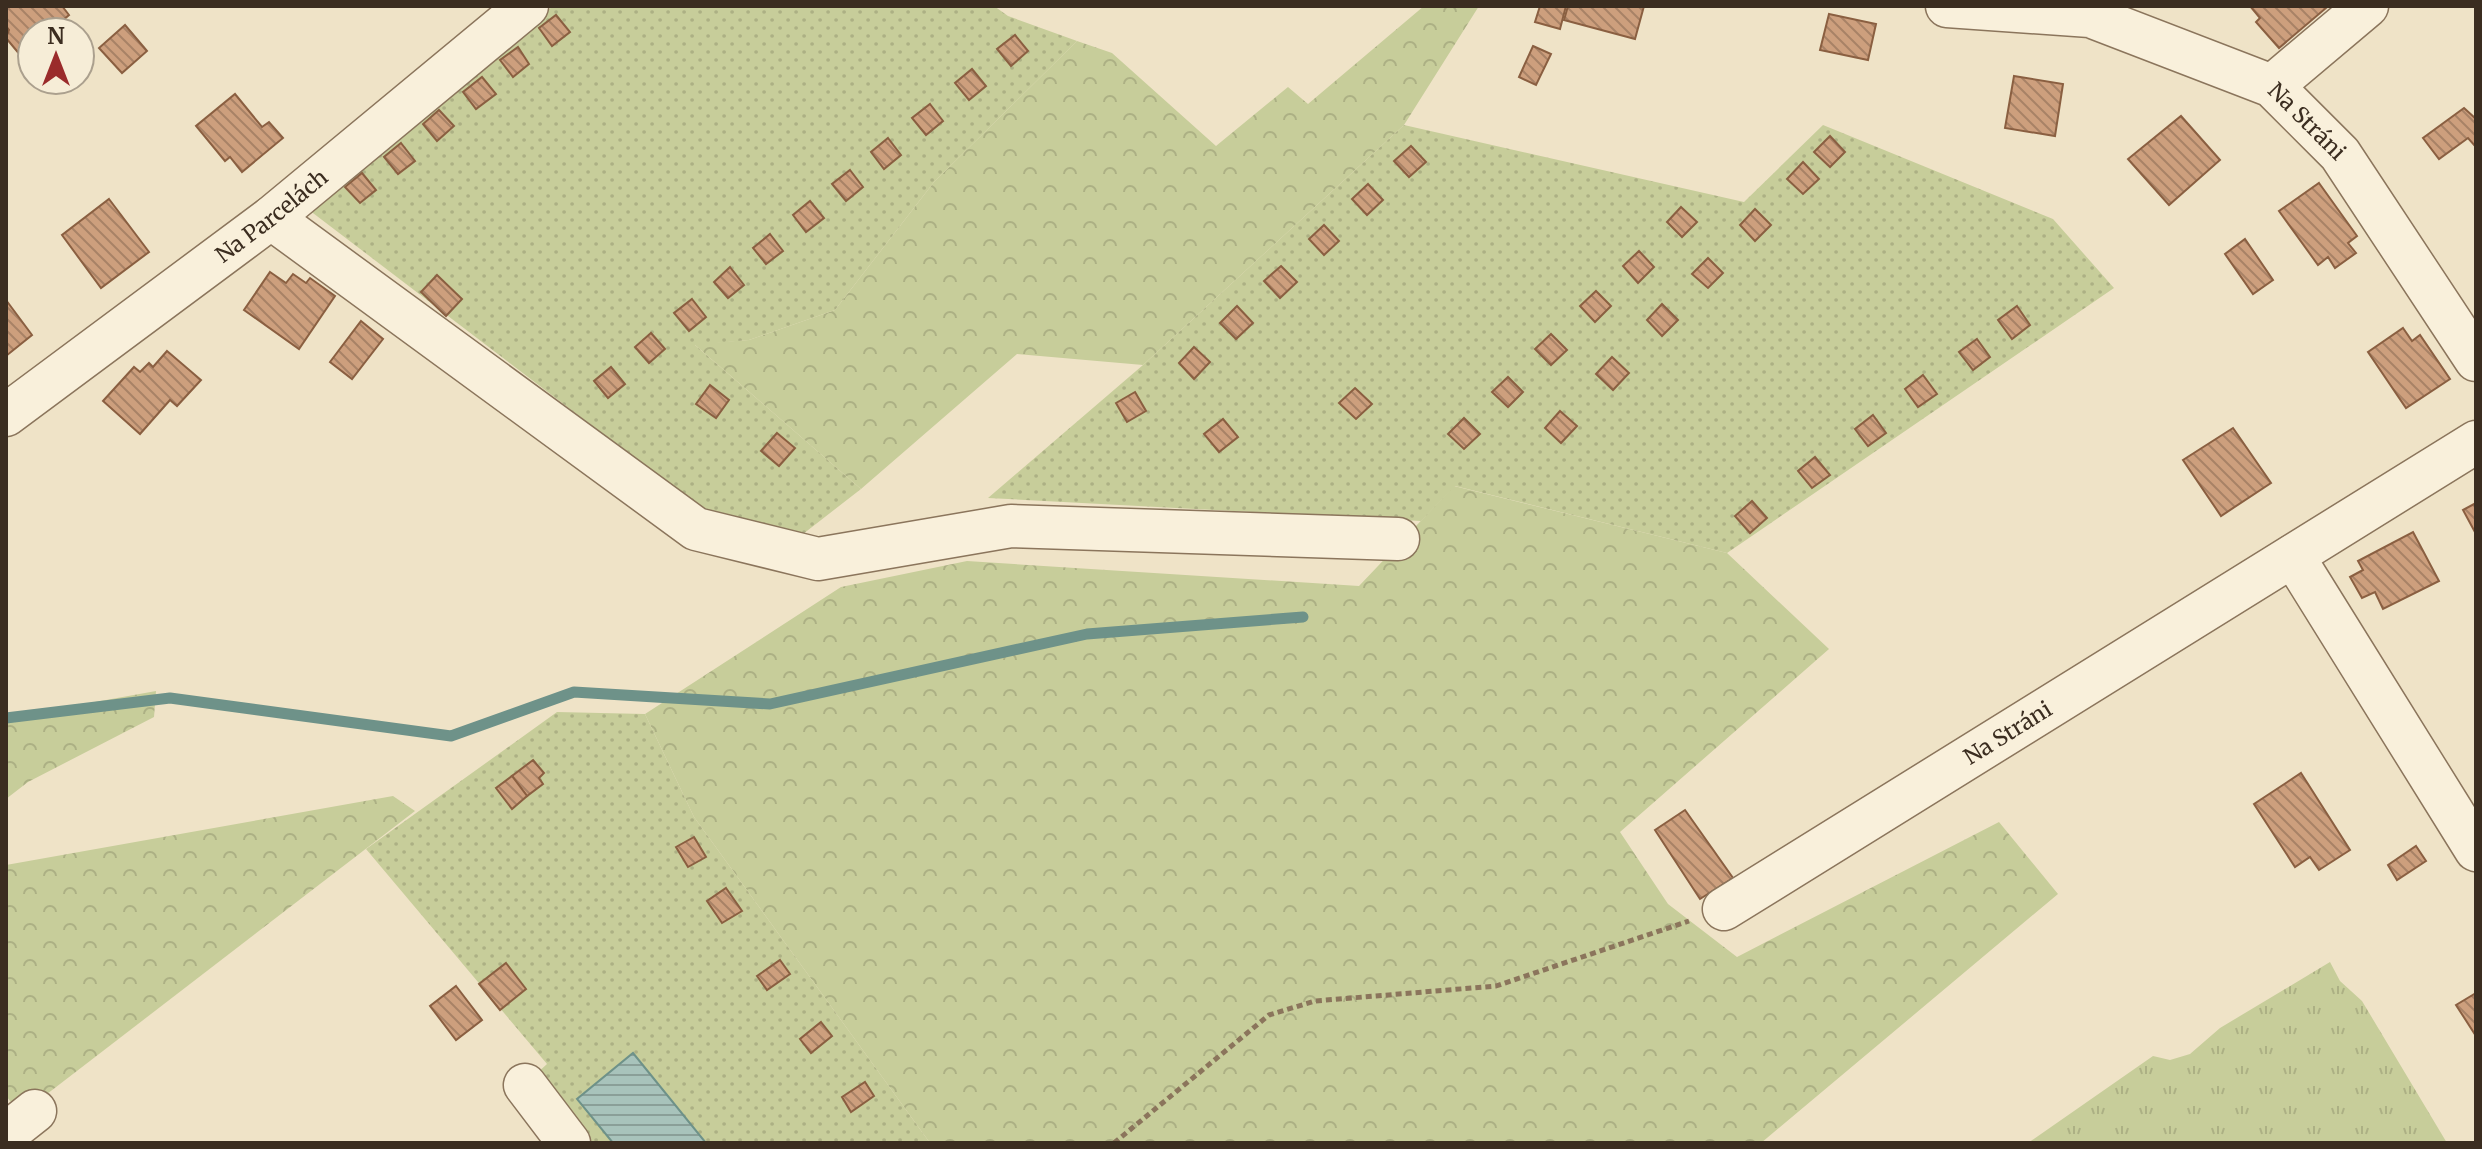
<svg xmlns="http://www.w3.org/2000/svg" width="2482" height="1149" viewBox="0 0 2482 1149" font-family="Merriweather,serif">
	<defs>
		<pattern id="grass-tufts" width="24" height="20" patternUnits="userSpaceOnUse" patternTransform="scale(2)"><rect width="24" height="20" fill="#c7cd9a"/><path d="M3 7l-1-3M5 7V3M7 7l1-3M15 17l-1-3M17 17v-4M19 17l1-3" fill="none" stroke="#acb084"/></pattern>
		<pattern id="forest-crowns" width="20" height="18" patternUnits="userSpaceOnUse" patternTransform="scale(2)"><rect width="20" height="18" fill="#c7cd9a"/><path d="M2 6a3 3 0 1 1 6 0M12 15a3 3 0 1 1 6 0" fill="none" stroke="#acb084"/></pattern>
		<pattern id="garden-dots" width="8" height="8" patternUnits="userSpaceOnUse" patternTransform="scale(2)"><rect width="8" height="8" fill="#c7cd9a"/><path d="M2 2h.1M6 6h.1" fill="none" stroke="#acb084" stroke-width="1.8" stroke-linecap="round"/></pattern>
		<pattern id="water-rules" width="6" height="5" patternUnits="userSpaceOnUse" patternTransform="scale(2)"><rect width="6" height="5" fill="#a8c3bb"/><path d="M0 2.5h6" fill="none" stroke="#8a9f98"/></pattern>
		<pattern id="building-back-hatch" width="6" height="6" patternUnits="userSpaceOnUse" patternTransform="scale(2)"><rect width="6" height="6" fill="#cd9f7d"/><path d="M-1 5l2 2M0 0l6 6M5-1l2 2" fill="none" stroke="#a88266"/></pattern>
	</defs>
	<rect width="100%" height="100%" fill="#efe3c7"/>
	<path fill="url(#grass-tufts)" d="M2330,962l10,19 22,20 85,142h-419l125,-87 17,4 20,-6 30,-26z"/>
	<g fill="url(#forest-crowns)">
		<path d="M1424,6h55l-75,119 -261,240 -126,-11 -156,135 -167,-145 55,-4 86,-30 99,-128 143,-141 35,12 104,93 72,-59 20,17z"/>
		<path d="M1454,486l273,67 102,96 -209,183 48,72 69,53 262,-135 59,72 -297,249h-831l-236,-326 -49,-103 196,-127 126,-26 392,25z"/>
		<path d="M156,691l-2,26 -126,65 -22,17v-81z"/>
		<path d="M393,796l22,15 -394,303 -15,-18v-231z"/>
	</g>
	<g fill="url(#garden-dots)">
		<path d="M553,6h441l14,10 69,25 -143,141 -99,128 -86,30 -54,5 166,144 -67,52 -77,-20 -408,-311z"/>
		<path d="M1404,125l340,77 79,-77 230,94 61,69 -387,265 -272,-67 -34,35 -433,-23 155,-133z"/>
		<path d="M557,712l88,2 49,103 236,326h-343l-52,-68 12,-11 -181,-215z"/>
	</g>
	<path fill="url(#water-rules)" stroke="#6e9289" stroke-width="2" d="M633,1053l73,90h-93l-36,-44z"/>
	<g fill="none" stroke-linecap="round" stroke-linejoin="round">
		<path stroke="#6e9289" stroke-width="11" d="M6,718l164,-20 281,38 123,-44 196,12 317,-70 216,-17"/>
	</g>
	<g fill="url(#building-back-hatch)" stroke="#8a5f41" stroke-width="2">
		<path d="M6,6h56l7,9 -20,17h-17v14l-11,10 -15,-18 3,-8 -3,-4z"/>
		<path d="M1540,6h26l-6,23 -25,-7z"/>
		<path d="M1568,6h76l-9,33 -71,-19z"/>
		<path d="M2250,6h74l2,2 -47,40 -23,-26 4,-4z"/>
		<path d="M1829,14l47,10 -8,36 -48,-10z"/>
		<path d="M556,15l14,17 -18,14 -13,-18z"/>
		<path d="M125,25l22,26 -25,22 -23,-25z"/>
		<path d="M1015,35l13,16 -17,15 -14,-17z"/>
		<path d="M1533,46l18,8 -15,31 -17,-8z"/>
		<path d="M518,47l11,17 -16,13 -13,-17z"/>
		<path d="M972,69l14,17 -17,14 -14,-17z"/>
		<path d="M2014,76l49,8 -8,52 -50,-8z"/>
		<path d="M482,77l14,17 -20,15 -13,-17z"/>
		<path d="M235,94l27,33 7,-5 14,16 -41,34 -12,-15 -5,4 -29,-35z"/>
		<path d="M930,104l13,17 -17,14 -14,-17z"/>
		<path d="M2464,108l12,11v28l-8,-9 -29,21 -16,-21z"/>
		<path d="M439,110l15,16 -17,15 -14,-17z"/>
		<path d="M2181,116l39,44 -51,45 -41,-46z"/>
		<path d="M1830,136l15,16 -15,15 -16,-15z"/>
		<path d="M888,138l13,17 -17,14 -13,-17z"/>
		<path d="M401,143l14,18 -17,13 -14,-17z"/>
		<path d="M1411,146l15,16 -17,15 -15,-16z"/>
		<path d="M1803,162l16,17 -16,15 -16,-15z"/>
		<path d="M850,170l13,17 -17,14 -14,-17z"/>
		<path d="M362,173l14,17 -16,13 -15,-16z"/>
		<path d="M2319,183l38,53 -9,7 8,10 -21,15 -7,-11 -10,8 -39,-54z"/>
		<path d="M1368,184l15,16 -16,15 -15,-16z"/>
		<path d="M109,199l40,53 -48,36 -39,-53z"/>
		<path d="M810,201l14,17 -18,14 -13,-17z"/>
		<path d="M1681,207l16,15 -15,15 -15,-15z"/>
		<path d="M1755,209l16,16 -16,16 -15,-16z"/>
		<path d="M1324,225l15,16 -15,14 -15,-16z"/>
		<path d="M770,234l13,17 -17,13 -13,-16z"/>
		<path d="M2245,239l28,41 -20,14 -28,-40z"/>
		<path d="M1639,251l15,16 -16,16 -15,-17z"/>
		<path d="M1708,258l15,15 -15,15 -16,-14z"/>
		<path d="M1281,266l16,16 -17,16 -16,-17z"/>
		<path d="M730,267l14,18 -16,13 -14,-16z"/>
		<path d="M270,272l16,11 7,-9 13,9 4,-5 25,18 -36,53 -55,-39z"/>
		<path d="M437,275l25,24 -16,17 -25,-24z"/>
		<path d="M1596,291l15,15 -16,16 -15,-16z"/>
		<path d="M692,299l14,18 -17,14 -15,-18z"/>
		<path d="M6,300l26,35 -26,21z"/>
		<path d="M1662,304l16,16 -16,16 -15,-16z"/>
		<path d="M1237,306l16,17 -17,16 -16,-16z"/>
		<path d="M2017,306l13,19 -18,14 -14,-19z"/>
		<path d="M361,321l22,18 -31,40 -22,-17z"/>
		<path d="M2403,328l9,13 8,-6 30,44 -44,29 -38,-56z"/>
		<path d="M651,333l14,16 -16,14 -14,-16z"/>
		<path d="M1551,334l16,16 -16,15 -16,-16z"/>
		<path d="M1977,339l13,18 -17,13 -14,-18z"/>
		<path d="M1194,347l16,15 -16,17 -15,-16z"/>
		<path d="M167,351l34,29 -24,26 -7,-6 -30,34 -37,-33 31,-34 6,5 9,-9 4,4z"/>
		<path d="M1612,357l17,16 -16,17 -17,-16z"/>
		<path d="M611,367l14,17 -17,14 -14,-17z"/>
		<path d="M1923,375l14,19 -19,13 -13,-18z"/>
		<path d="M1508,377l15,15 -15,15 -16,-15z"/>
		<path d="M710,385l19,15 -13,18 -20,-14z"/>
		<path d="M1355,388l17,16 -16,15 -17,-16z"/>
		<path d="M1135,392l11,19 -19,11 -11,-19z"/>
		<path d="M1560,411l17,15 -16,17 -16,-15z"/>
		<path d="M1873,415l13,18 -18,13 -13,-17z"/>
		<path d="M1464,418l16,16 -16,15 -16,-15z"/>
		<path d="M1223,419l15,18 -19,15 -15,-18z"/>
		<path d="M2233,428l38,55 -50,33 -38,-56z"/>
		<path d="M777,433l18,15 -16,18 -18,-15z"/>
		<path d="M1815,457l15,18 -18,13 -14,-17z"/>
		<path d="M1752,501l15,17 -17,15 -15,-17z"/>
		<path d="M2476,503v31l-13,-24z"/>
		<path d="M2413,532l26,49 -56,28 -8,-17 -13,6 -12,-21 13,-7 -5,-9z"/>
		<path d="M533,760l11,13 -5,5 4,6 -16,12 -15,-20z"/>
		<path d="M2301,773l49,77 -31,20 -9,-13 -15,10 -41,-63z"/>
		<path d="M512,776l15,20 -15,13 -16,-21z"/>
		<path d="M1685,810l48,68 -33,21 -45,-69z"/>
		<path d="M694,837l12,20 -18,10 -12,-20z"/>
		<path d="M2416,846l10,15 -29,19 -9,-15z"/>
		<path d="M726,888l16,23 -20,12 -15,-22z"/>
		<path d="M780,960l10,14 -23,16 -10,-14z"/>
		<path d="M506,963l20,26 -26,21 -21,-26z"/>
		<path d="M456,986l26,34 -26,20 -26,-34z"/>
		<path d="M2476,993v43l-20,-31z"/>
		<path d="M821,1022l11,14 -21,17 -11,-14z"/>
		<path d="M865,1082l9,14 -23,16 -9,-15z"/>
	</g>
	<g fill="none" stroke-linecap="round" stroke-linejoin="round">
		<defs>
			<g id="minor">
				<path id="s1" d="M1947,6l143,10 182,70 68,68 136,206"/>
				<path d="M2272,86l95,-80"/>
				<path d="M271,218l425,311 122,30 193,-33 387,13"/>
				<path id="s2" d="M6,415l265,-197 256,-212"/>
				<path d="M2293,556l183,294"/>
				<path id="s3" d="M1724,909l752,-467"/>
				<path d="M525,1085l44,58"/>
				<path d="M6,1134l29,-23"/>
			</g>
		</defs>
		<use href="#minor" stroke="#8b755c" stroke-width="45"/>
		<path stroke="#8b755c" stroke-width="5" stroke-dasharray="6 4" stroke-linecap="butt" d="M1114,1143l155,-128 46,-14 181,-15 193,-65"/>
		<use href="#minor" stroke="#f9f0db" stroke-width="42"/>
	</g>
	<g text-anchor="middle" dominant-baseline="central" stroke-width="7" stroke-linejoin="round" paint-order="stroke">
		<g font-size="22" fill="#3b2d20" stroke="#f6edd7">
			<text stroke="none"><textPath href="#s1" startOffset="388">Na Stráni</textPath></text>
			<text stroke="none"><textPath href="#s2" startOffset="332">Na Parcelách</textPath></text>
			<text stroke="none"><textPath href="#s3" startOffset="334">Na Stráni</textPath></text>
		</g>
	</g>
	<rect width="2482" height="1149" fill="none" stroke="#3b2d20" stroke-width="16"/>
	<g transform="translate(56 56)"><circle r="38" fill="#f6edd7" stroke="#aba08e" stroke-width="2"/>
	<path d="M0-6L14 30L0 20L-14 30Z" fill="#9a2b2b"/>
	<text y="-12" font-size="22" font-weight="bold" text-anchor="middle" fill="#3b2d20">N</text>
	</g>
</svg>
